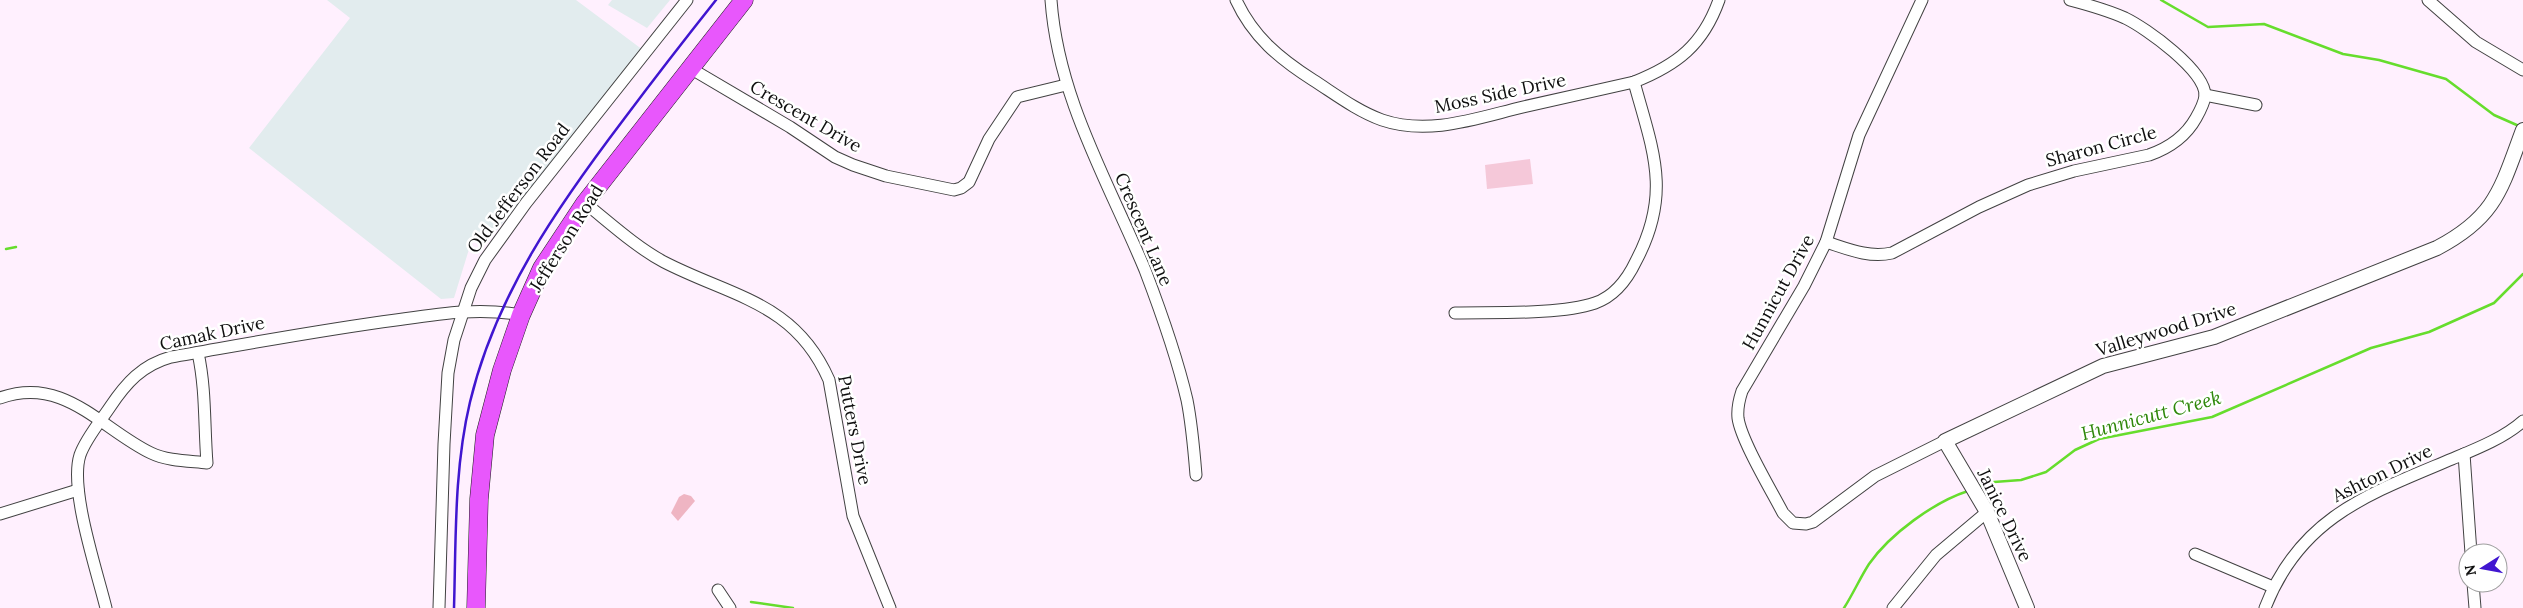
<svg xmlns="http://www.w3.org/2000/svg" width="2523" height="608" viewBox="0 0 2523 608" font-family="Lora,serif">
	<rect width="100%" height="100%" fill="#fff0fe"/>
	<g fill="#e2ecee">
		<path d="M327,0h249l67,50 -154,190 -15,-7 -20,65 -13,1 -192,-151 101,-130z"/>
		<path d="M612,0h58l-23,28 -39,-23z"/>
	</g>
	<path fill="#efb5c3" d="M684,494l7,2 4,5 -17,20 -7,-8 8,-16z"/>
	<path fill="#f5c8d9" d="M1530,159l3,25 -46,5 -2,-24z"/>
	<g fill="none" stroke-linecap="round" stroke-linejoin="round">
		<g stroke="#66dd2d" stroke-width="2.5">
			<path d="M2161,0l47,27 56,-3 79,30 36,6 67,19 48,36 25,11"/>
			<path d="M6,249l10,-2"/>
			<path d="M1978,487l16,-5 27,-2 25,-8 29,-22 24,-11 113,-22 159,-69 58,-16 65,-29 29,-29"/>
			<path d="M751,602l42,6"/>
			<path d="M1844,608c9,-14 16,-30 25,-44 21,-30 65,-62 99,-73"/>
		</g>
		<defs>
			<g id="minor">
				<path d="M1051,0c7,98 57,181 94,270 16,42 32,87 42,130 5,25 7,50 9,75"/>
				<path d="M1236,0c17,37 44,59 77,80 22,14 44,31 69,40 47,16 95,-2 141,-13 37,-8 74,-17 111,-25 43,-17 69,-37 85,-82"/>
				<path d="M1922,0l-63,135 -33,107 -22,44 -62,105c-3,9 -5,17 -4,27 3,22 33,72 45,95l10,10 13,1 7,-2 62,-46 70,-35"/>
				<path d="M2428,0l48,42 47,28"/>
				<path d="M690,68l100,59 45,30 18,8 33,11 68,14 7,-2 8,-6 20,-43 28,-42 49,-12"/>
				<path d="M2205,95l51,10"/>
				<path d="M585,203c25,20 51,44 79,59 68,35 131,40 165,118l24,136 37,92"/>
				<path d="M1826,242c22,7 42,16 66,11l87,-46 49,-22 46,-14 75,-16c20,-7 37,-19 47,-37 4,-7 8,-14 9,-22 1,-25 -59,-68 -80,-78 -18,-8 -36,-13 -55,-18"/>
				<path d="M1455,313c39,-1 104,2 140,-10 20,-7 32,-23 41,-42 36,-68 17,-110 -2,-179"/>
				<path d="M0,398c64,-23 101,31 151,55 16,8 39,8 56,10 -3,-37 -1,-74 -9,-110"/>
				<path d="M2464,454l7,99"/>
				<path d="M0,514l78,-24"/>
				<path d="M2195,554l78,33"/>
				<path d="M2473,583l2,25"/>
				<path d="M718,590l12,18"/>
				<path d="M106,608c-9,-37 -37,-119 -26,-153 6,-17 20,-33 30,-48 16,-24 32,-42 61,-50 75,-13 149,-27 225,-37 42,-6 83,-13 125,-5"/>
				<path d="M439,608l5,-164 4,-71 6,-33 17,-52 14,-28 41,-57 161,-203"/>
				<path d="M1893,608l43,-53 51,-43"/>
				<path d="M2265,608c35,-91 104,-114 187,-149 24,-10 52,-21 71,-38"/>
			</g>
			<path id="tertiary" d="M2027,608l-40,-96 -42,-71 158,-75 111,-29 223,-89c59,-31 64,-59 86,-118"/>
			<path id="trunk" d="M476,608l3,-109 6,-64 17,-65 19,-55 21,-47 43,-65 159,-203"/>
		</defs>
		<use href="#minor" stroke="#424242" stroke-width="13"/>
		<use href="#tertiary" stroke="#424242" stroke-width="16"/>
		<use href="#trunk" stroke="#202020" stroke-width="19"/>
		<use href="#minor" stroke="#fff" stroke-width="11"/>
		<use href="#tertiary" stroke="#fff" stroke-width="14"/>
		<use href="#trunk" stroke="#e857fc" stroke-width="18"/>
		<path stroke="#4016d0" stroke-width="2.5" d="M454,608c2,-69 0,-139 16,-206 26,-108 88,-196 154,-283 30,-40 61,-80 92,-119"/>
	</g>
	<g text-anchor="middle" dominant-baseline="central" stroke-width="5" stroke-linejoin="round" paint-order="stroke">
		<g font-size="18" fill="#0f0f0f" stroke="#fff">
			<text transform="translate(1500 93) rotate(-12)">Moss Side Drive</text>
			<text transform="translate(806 116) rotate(30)">Crescent Drive</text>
			<text transform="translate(2101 146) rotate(-15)">Sharon Circle</text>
			<text transform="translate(518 188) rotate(-53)">Old Jefferson Road</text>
			<text transform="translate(1144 229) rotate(67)">Crescent Lane</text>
			<text transform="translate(566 238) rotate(-58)">Jefferson Road</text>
			<text transform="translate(1778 292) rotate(-61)">Hunnicut Drive</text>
			<text transform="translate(2166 329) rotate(-17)">Valleywood Drive</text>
			<text transform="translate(212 333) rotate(-12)">Camak Drive</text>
			<text transform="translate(855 430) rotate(79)">Putters Drive</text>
			<text transform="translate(2382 473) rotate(-26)">Ashton Drive</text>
			<text transform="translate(2005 515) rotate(64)">Janice Drive</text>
		</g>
		<g font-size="19" font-style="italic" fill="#2f880b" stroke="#fff">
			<text transform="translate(2151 415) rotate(-15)">Hunnicutt Creek</text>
		</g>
	</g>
	<g transform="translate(2483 568) rotate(259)"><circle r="24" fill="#ffffff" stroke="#9f9f9f"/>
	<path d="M0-4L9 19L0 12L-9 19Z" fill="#4016d0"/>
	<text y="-8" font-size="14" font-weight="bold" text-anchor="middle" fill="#0f0f0f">N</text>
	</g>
</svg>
